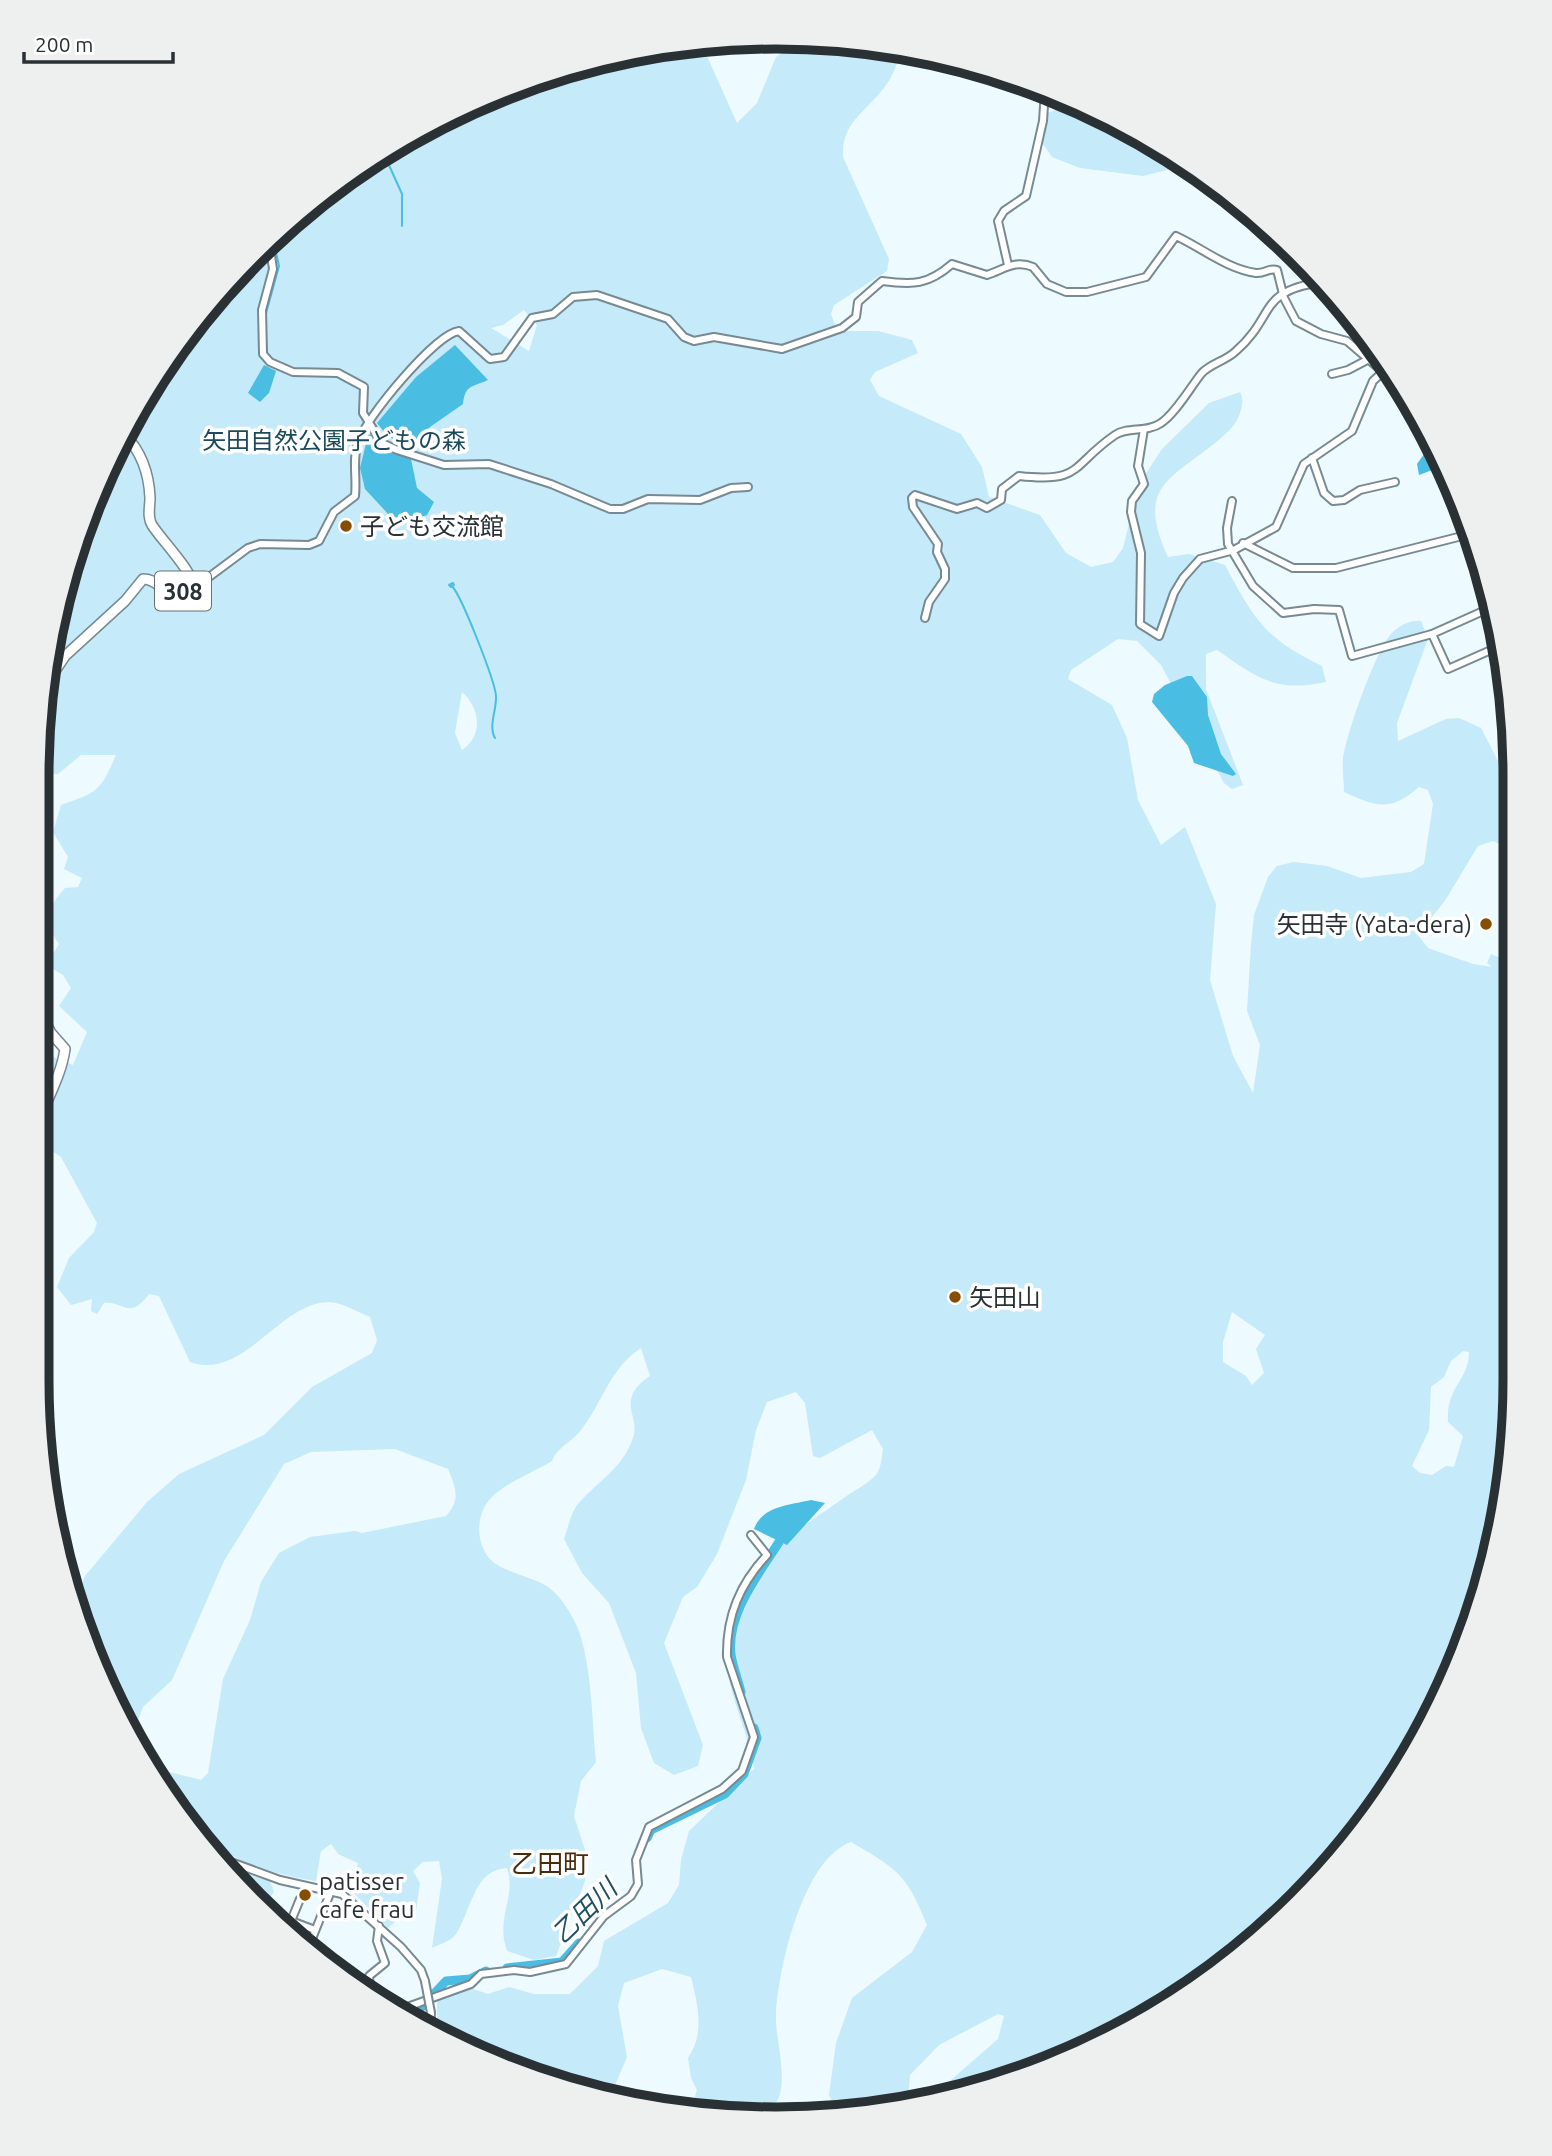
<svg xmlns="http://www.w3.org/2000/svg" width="1552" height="2156" viewBox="0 0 1552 2156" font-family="Ubuntu,'Noto Sans JP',sans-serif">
	<rect width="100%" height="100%" fill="#edfaff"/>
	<g fill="#c5eaf9" fill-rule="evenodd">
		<path d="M800,41l72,2 31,7c-6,11 -9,25 -17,35 -18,26 -45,36 -43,72l46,102 -2,12 -53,34 -3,9 6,17h41l34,9 6,13 -43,19 -5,8 9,16 82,38 21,33 7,30 51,18 26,38 25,14 22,-5 10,-14 16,-64 23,-35 47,-46 31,-11c4,8 2,13 0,21 -3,10 -11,18 -19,25 -48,41 -87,46 -53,119l21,-3 36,11c29,54 40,74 97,101l4,16c-51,11 -68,-4 -109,-32l-11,4v35l37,96 -11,4 -8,-6 -63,-118 -24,-24 -19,-2 -47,31 -3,9 44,26 15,33 11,62 23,45 24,-18 31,77 -6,76 23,76 20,37 7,-48 -13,-34 4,-67 3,-29 14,-38 9,-11 17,-4 33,4 34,12 50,-6 13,-8 9,-60 -5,-14 -9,-3c-29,25 -42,20 -75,5 0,-11 -2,-22 -1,-33 3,-24 33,-110 49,-126 8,-8 19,-13 29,-12l7,18 -31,84 1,18 48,-22 13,-1 22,10 29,56v65l-17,-8 -15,5 -32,53 -28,36 10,13 45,16 19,3 -5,-4 4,-9 14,6 -6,11 12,12 3,446 -24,143 -51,135 -107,160 -106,99 -167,97 -120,32 5,-9 54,-47 6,-23 -6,-2 -59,31 -29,30 -2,28 -16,5 -29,-5 -24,12 -10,-20 7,-52 16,-45 60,-46 15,-27c-20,-51 -30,-56 -76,-83 -48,17 -72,124 -75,171 -1,25 10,56 4,81 -3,8 -8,17 -12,25l-78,-8 7,-21 -6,-12 -3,-20c17,-25 10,-52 3,-81l-29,-8 -38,14 -6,23 9,51 -17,40 -55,-18 -31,-22 -27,2 -31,-10 -14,-14h-15v-33l15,-16 6,-2 30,10 21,-7 25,7h36l28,-28 6,-25 64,-38 11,-18 2,-25 8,-29 65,-62c-6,-43 -31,-80 -27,-125 6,-78 56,-103 114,-144 10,-8 27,-16 35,-25 5,-6 6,-19 7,-26l-11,-19 -52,28 -7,-2 -8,-53 -9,-11 -29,10 -11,28 -10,50 -29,74 -20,33 -14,10 -19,46 39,102 -5,21 -24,9 -20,-12 -13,-35 -5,-55 -27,-70 -27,-30 -18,-34c4,-11 7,-27 14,-35 21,-24 44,-35 55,-66 8,-22 -19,-38 17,-62l-9,-28c-31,20 -38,54 -60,82 -9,12 -24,17 -29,31 -18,11 -45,21 -60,36 -19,18 -17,56 7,69 38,19 51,9 75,54 18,34 18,102 22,142l-15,19 -7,35 14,43 -3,22 -29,75 -22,4 -27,-9c-12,-34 10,-54 0,-83 -33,1 -36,43 -51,66 -5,7 -16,10 -24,14l10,-69 -3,-18 -16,1 -10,9 7,12 -4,28 -14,5 -14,12 -36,-37 6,-28 -20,-9 -7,-10 -10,7 -5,30c-53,-8 -102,-25 -135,-69 -6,-9 -13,-17 -17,-28l5,-12 32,8 7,-7 15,-94 27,-59 11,-38 18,-29 31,-16 45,-6 7,2 84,-17c15,-16 10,-28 2,-47l-53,-20 -84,3 -27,12 -60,97 -52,119 -29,27 -11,29 -39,-73 -19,-57 11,-30 62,-74 32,-28 85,-39 48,-48 60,-34 5,-13 -7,-23c-10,-4 -20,-10 -30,-13 -54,-15 -93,79 -150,58l-31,-66 -10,-2c-20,27 -25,7 -45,9l-7,11 -6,-3 1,-12 -21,6 -14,-18 12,-29 25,-26 3,-9 -36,-66 -24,-16v-112l18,29 18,7 14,-33 -28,-26 12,-18 -8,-13 -17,-10 13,-21c-16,-23 -12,-36 6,-56l13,-1 4,-9 -18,-9 4,-12 -15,-25 8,-27c37,-13 39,-13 55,-50h-35l-23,19h-21l25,-189 31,-92 68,-127 59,-78 106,-98 123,-77 135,-51 117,-19 36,80 20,-20 19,-46zM524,310l13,15 -8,26 -38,-23 12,-3zM462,692c18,16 22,43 0,58l-7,-17zM1232,1312l33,23 -9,14 8,24 -12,12 -6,-9 -23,-14v-20zM1463,1351l6,1c0,29 -23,34 -21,70l15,14 -9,31 -8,-1 -14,9 -12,-2 -8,-7 17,-36 2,-43 13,-10 7,-16z"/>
		<path d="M1082,107l63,29 41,29 -43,11 -63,-8 -28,-11 -15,-22 1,-18 22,-9z"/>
		<path d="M229,1868l41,13 4,11 -11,14z"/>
	</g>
	<g fill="#4abde3">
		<path d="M455,345l33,35c-15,7 -23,4 -25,24l-33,23 -12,17c-19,2 -30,-6 -41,-21l39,-46z"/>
		<path d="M264,365l12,6 -7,22 -9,9 -12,-9z"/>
		<path d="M373,434l10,16 28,9 6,29 17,14 -7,13 -13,5 -24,-4 -25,-27 -5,-21 8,-33z"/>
		<path d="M1434,450l9,16 -24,9 -2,-11 7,-10z"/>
		<path d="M1187,676h5l15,21 1,18 13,39 15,20 -3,2 -39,-13 -6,-17 -36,-44 2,-8 11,-9z"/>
		<path d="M811,1500l14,3 -38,42 -33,-16c8,-23 36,-24 57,-29z"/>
	</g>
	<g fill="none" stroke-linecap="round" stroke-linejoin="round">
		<g stroke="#4abde3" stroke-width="2">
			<path d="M932,64l1,-7"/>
			<path d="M384,154l18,40v32"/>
			<path d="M265,317l14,-51 -6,-27"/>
			<path d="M265,323l2,32"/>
			<path d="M453,583l1,2 -3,2 -2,-2z"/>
			<path d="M452,586c10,11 43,95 44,110 1,13 -8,30 -1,42"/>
		</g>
		<g stroke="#4abde3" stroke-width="9">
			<path d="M741,1692c-3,-12 -8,-25 -10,-37 -5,-41 28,-81 48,-113"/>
			<path d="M647,1838l4,-8 74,-36 19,-20 13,-36 -3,-10"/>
			<path d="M507,1968l55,-6 17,-19"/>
			<path d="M406,2014l11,-2 29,-31 24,-2 16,-8"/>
		</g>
		<defs>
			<g id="minor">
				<path d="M269,242l4,27 -11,41 1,44 7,8 23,10 45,1 26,14 -1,26 19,30 15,7 47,15 45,-1 62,20 59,25h13l25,-10 52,1 31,-12 17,-1"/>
				<path d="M1008,265l-10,-44 6,-10 22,-15 17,-75 2,-31"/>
				<path d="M1332,374l16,-4 21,-11"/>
				<path d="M1144,429l-6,37 6,18 -12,17 -1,11 10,41 -1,71 19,12 15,-43 9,-15 17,-19 34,-9 42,-23 28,-63 48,-33 21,-50 14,-13"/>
				<path d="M1312,458l12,35 9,8 11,-1 16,-10 35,-8"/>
				<path d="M1232,501l-5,27 1,16 25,42 30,27 31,-4 25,1 13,46 80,-22 58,-26"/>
				<path d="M1243,543l50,25h43l134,-34"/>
				<path d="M192,582l9,1 47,-35 12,-4 49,1 10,-4 15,-29 21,-16c2,-19 -3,-36 3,-54 7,-23 77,-108 101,-111l31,28 14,-2 28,-39 21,-4 20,-17 24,-2 71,24 16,18 10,4 20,-4 68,12 60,-21 14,-11 2,-15 24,-21c31,4 46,4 70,-17l35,11c16,-5 28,-16 46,-8l14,17 19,8h21l59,-15 30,-41c26,12 51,33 80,37 9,1 13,-6 21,-3l7,28 12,23 25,13 26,7 35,30"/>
				<path d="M925,618l4,-16 16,-23v-10l-8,-17 1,-8 -25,-37 -1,-9 3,-3 42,14 20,-6 10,5 14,-8 1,-11 17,-13c64,7 51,-10 96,-41 13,-9 32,-2 46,-12 14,-9 29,-35 40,-49 8,-10 25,-13 35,-23 40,-35 21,-60 86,-69"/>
				<path d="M1432,634l16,35 52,-23"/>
				<path d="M220,1858l60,22 62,14 59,53 20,23 4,11"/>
				<path d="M270,1913l45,17"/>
				<path d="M291,1921l9,-22"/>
				<path d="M308,1949l23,-58"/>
				<path d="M370,1990l-1,-14 16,-13 -8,-22 2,-15"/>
				<path d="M399,2010l72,-26 10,-10 33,-4 16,2 36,-8 38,-48 27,-20 7,-12 -2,-24 13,-33 73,-38 20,-18 12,-34 -27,-80c-1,-41 13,-73 40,-102l-16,-20"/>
				<path d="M430,2030l1,-17"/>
				<path d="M441,2038h12l1,7"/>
			</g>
			<g id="highway">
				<path d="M49,680l16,-24 60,-55 18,-22c18,0 17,19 45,10l4,-7c-2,-13 -32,-44 -40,-57 -5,-8 -2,-18 -2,-27 -1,-25 -8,-46 -26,-64"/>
				<path d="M37,834v-15"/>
				<path d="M37,925l2,-10 -2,-11"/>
				<path d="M37,1127c9,-27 24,-50 28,-78l-14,-16 -14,-27"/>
			</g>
		</defs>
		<use href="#minor" stroke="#778991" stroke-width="10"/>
		<use href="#highway" stroke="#778991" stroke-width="12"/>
		<use href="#minor" stroke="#fff" stroke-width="6"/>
		<use href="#highway" stroke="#fff" stroke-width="9"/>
		<defs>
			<path id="minor-bridge" d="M425,1981l6,32"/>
		</defs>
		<use href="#minor-bridge" stroke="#778991" stroke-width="10" stroke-linecap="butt"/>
		<use href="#minor-bridge" stroke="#fff" stroke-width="6"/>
	</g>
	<g fill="#874e02" stroke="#fff" stroke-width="2.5">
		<circle cx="346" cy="526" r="7"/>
		<circle cx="1486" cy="924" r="7"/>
		<circle cx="955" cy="1297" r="7"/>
		<circle cx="305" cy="1895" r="7"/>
	</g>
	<g text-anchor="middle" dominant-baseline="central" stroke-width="7" stroke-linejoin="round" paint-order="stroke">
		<rect fill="#fff" stroke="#696f71" stroke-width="2" x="155" y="571.5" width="56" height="39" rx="5"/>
		<g font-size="23" font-weight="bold" fill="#293134">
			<text x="183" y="591">308</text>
		</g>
		<g font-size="24" fill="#1b4b5b" stroke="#fff">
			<text x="334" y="440">矢田自然公園子どもの森</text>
		</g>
		<g font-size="24" fill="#293134" stroke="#fff" text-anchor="start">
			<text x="360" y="526">子ども交流館</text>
			<text x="1472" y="924" text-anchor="end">矢田寺 (Yata-dera)</text>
			<text x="969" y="1297">矢田山</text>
			<text x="319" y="1881">patisser<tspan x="319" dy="28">cafe frau</tspan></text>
		</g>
		<g font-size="26" fill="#482b0d" stroke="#fff">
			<text x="550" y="1863">乙田町</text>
		</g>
		<g font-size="26" font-style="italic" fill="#205061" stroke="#fff">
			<text transform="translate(584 1911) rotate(-44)">乙田川</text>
		</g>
	</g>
	<path d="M0 0H1552V2156H0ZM776 49H776A727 727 0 0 1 1503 776V1380A727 727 0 0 1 776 2107H776A727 727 0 0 1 49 1380V776A727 727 0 0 1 776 49Z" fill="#eeefef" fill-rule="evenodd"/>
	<path fill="none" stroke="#293134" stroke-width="9" d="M776 49H776A727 727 0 0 1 1503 776V1380A727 727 0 0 1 776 2107H776A727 727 0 0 1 49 1380V776A727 727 0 0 1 776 49Z"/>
	<path d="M24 52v10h149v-10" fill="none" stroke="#293134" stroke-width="3.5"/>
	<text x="35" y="52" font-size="21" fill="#293134" stroke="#ffffff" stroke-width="5" paint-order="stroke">200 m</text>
</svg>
